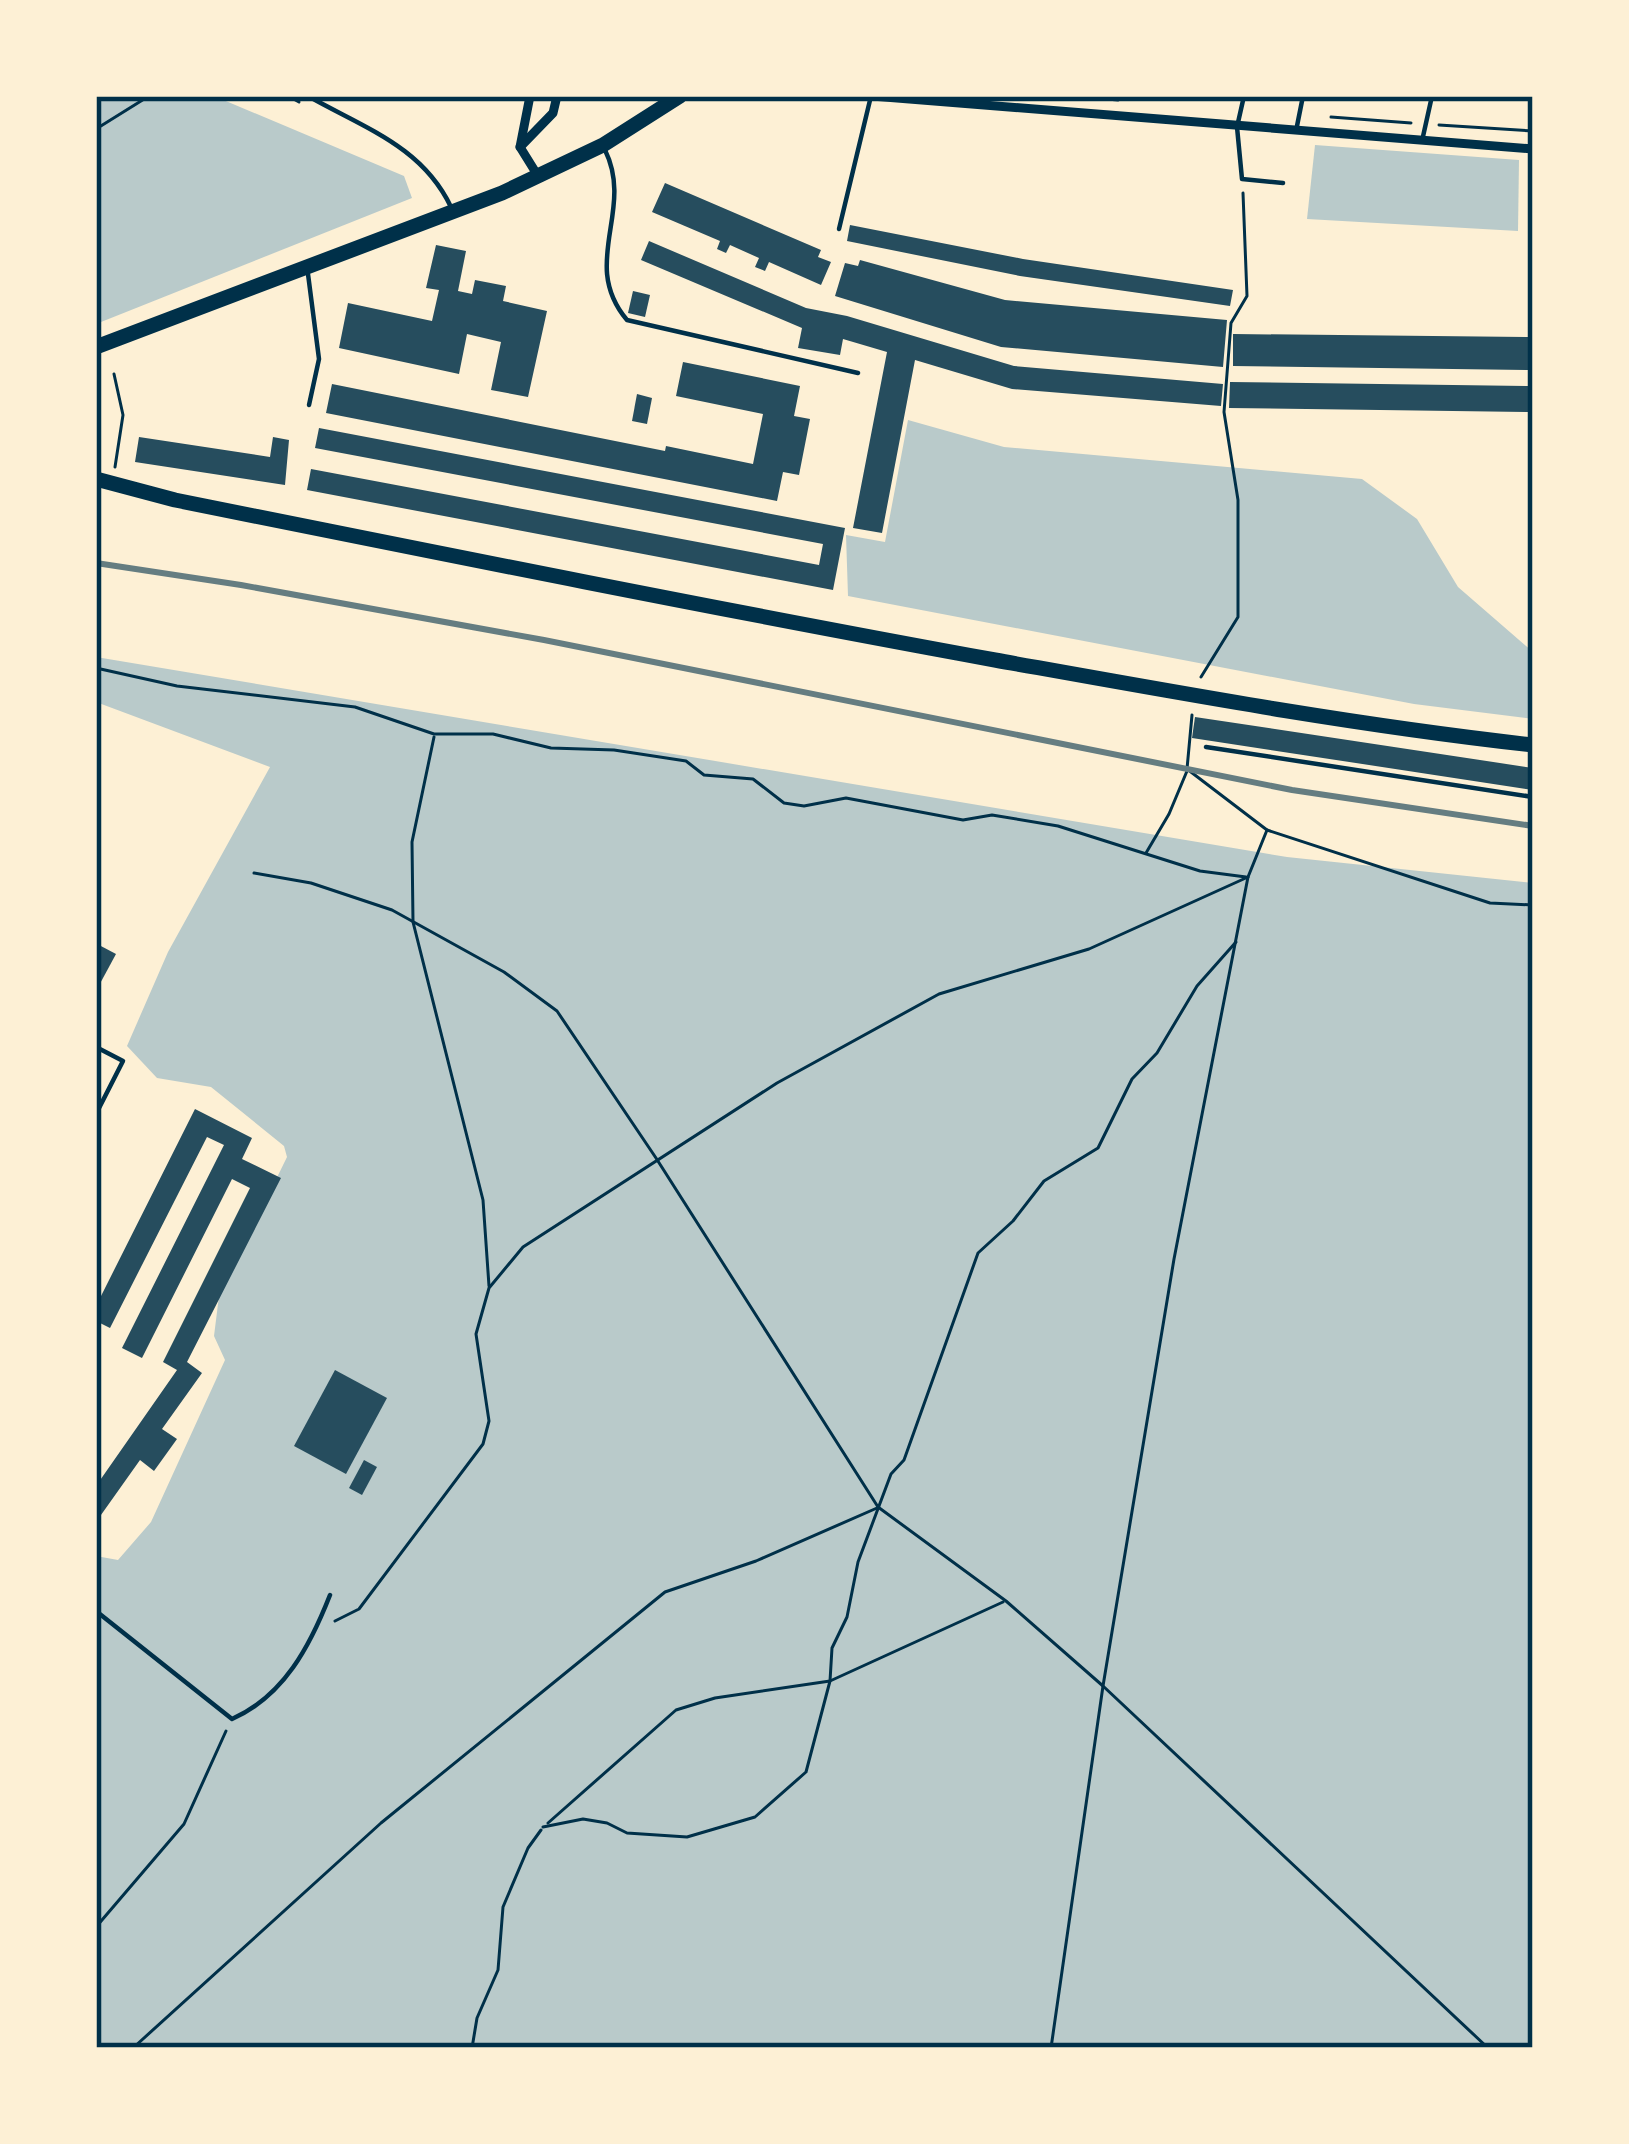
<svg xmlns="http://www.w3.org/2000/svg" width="1629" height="2144" viewBox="0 0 1629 2144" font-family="Helvetica,sans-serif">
	<rect width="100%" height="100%" fill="#fdf0d5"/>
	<g fill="#b9caca">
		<path d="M96,96h118l190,80 8,22 -316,126z"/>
		<path d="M1315,145l204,15 -1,71 -211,-12z"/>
		<path d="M908,420l96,27 358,32 55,40 41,68 75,65v67l-119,-15 -566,-108 -2,-61 39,7z"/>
		<path d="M96,657l1191,200 246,26v1165h-1437v-492l22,4 33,-38 74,-162 -11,-24 5,-40 68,-139 -3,-11 -73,-59 -54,-9 -30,-32 41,-94 102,-185 -174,-65z"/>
	</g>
	<g fill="#264d5e">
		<path d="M665,183l156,67 -3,7 13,5 -10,23 -52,-23 -4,9 -10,-4 4,-9 -29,-13 -4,8 -9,-4 3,-8 -68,-29z"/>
		<path d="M850,225l173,34 210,31 -3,16 -210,-30 -173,-35z"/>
		<path d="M649,241l157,67 41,8 167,50 209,18 -2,22 -209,-17 -97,-29 -33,173 -29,-5 34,-176 -44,-13 -3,16 -42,-7 4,-20 -161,-68z"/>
		<path d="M436,245l30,6 -8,40 14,3 3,-14 31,6 -3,15 44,10 -19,86 -37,-7 10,-48 -34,-8 -8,40 -120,-26 9,-45 84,18 7,-31 -13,-2z"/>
		<path d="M860,260l145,40 222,20 -4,47 -222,-20 -166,-51 10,-33 13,3z"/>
		<path d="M633,291l17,4 -5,22 -17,-4z"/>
		<path d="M1233,334l300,3v33l-300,-4z"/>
		<path d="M683,362l117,24 -6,30 16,3 -11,56 -16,-3 -6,29 -451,-88 6,-29 333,67 1,-5 87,18 10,-50 -87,-18z"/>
		<path d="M1230,382l303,4v26l-304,-4z"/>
		<path d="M637,394l15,4 -5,26 -15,-3z"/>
		<path d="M319,428l526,100 -12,62 -526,-100 4,-21 508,96 4,-21 -508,-96z"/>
		<path d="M139,437l131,20 3,-20 16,3 -4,45 -150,-23z"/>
		<path d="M1195,717l338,51v22l-341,-52z"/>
		<path d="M99,945l17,9 -20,37v-39z"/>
		<path d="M195,1109l57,29 -10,21 39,19 -94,184 15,11 -40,56 15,10 -23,32 -14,-11 -44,62v-36l81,-116 -14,-8 87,-174 -18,-9 -90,179 -20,-10 102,-203 -17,-8 -97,191 -14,-7v-15z"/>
		<path d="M335,1370l52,28 -41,76 -52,-28z"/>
		<path d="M364,1460l13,7 -15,28 -13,-7z"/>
	</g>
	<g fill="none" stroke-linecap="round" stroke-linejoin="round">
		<g stroke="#003049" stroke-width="3">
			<path d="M288,96l11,6"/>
			<path d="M1073,96l45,4"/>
			<path d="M1331,117l80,6"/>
			<path d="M1439,125l94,6"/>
			<path d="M96,129l53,-33"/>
			<path d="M114,374l9,41 -8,52"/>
			<path d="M96,668l81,18 178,21 79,27h59l58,14 63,2 72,11 18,14 49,4 31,24 20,3 42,-8 117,22 29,-5 66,11 142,45 46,6"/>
			<path d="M1201,677l37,-60v-117l-14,-88 7,-89 16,-27 -4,-103"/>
			<path d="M1192,715l-5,54 80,61 223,73 43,2"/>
			<path d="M434,737l-22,105 1,80 70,278 6,86"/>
			<path d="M1146,853l23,-39 18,-43"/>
			<path d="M254,873l57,10 81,27 112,62 53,39 99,147 222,349 128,94 97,85 385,362"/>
			<path d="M335,1621l24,-12 124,-165 6,-23 -13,-87 13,-46 34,-41 254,-164 162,-89 150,-45 159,-72"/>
			<path d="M548,1823l128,-113 39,-12 115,-17 173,-79"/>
			<path d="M543,1827l40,-8 24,4 20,10 60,4 68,-20 51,-45 24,-91 2,-33 15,-31 11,-55 33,-88 13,-14 74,-207 35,-32 31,-40 54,-33 34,-69 25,-26 40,-67 39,-44"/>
			<path d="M96,1927l88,-103 42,-93"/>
			<path d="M133,2048l248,-225 284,-231 91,-31 121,-53"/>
			<path d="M472,2048l5,-30 21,-48 5,-63 25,-59 13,-18"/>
			<path d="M1051,2048l52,-362 71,-427 74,-382 19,-47"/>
		</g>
		<g stroke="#003049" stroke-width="4.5">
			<path d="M308,96c56,32 114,50 143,111"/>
			<path d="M1244,96l-7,31 5,52 41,4"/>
			<path d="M1297,126l6,-30"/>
			<path d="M1422,141l10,-45"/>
			<path d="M605,150c30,61 -26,113 22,170l231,53"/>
			<path d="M839,229l32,-133"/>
			<path d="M308,274l11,85 -10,46"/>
			<path d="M1206,747l327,50"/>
			<path d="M96,1047l27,14 -27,53"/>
			<path d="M96,1611l136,108c52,-23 78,-73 98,-124"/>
		</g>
		<g stroke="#003049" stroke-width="9">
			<path d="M530,96l-10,51 18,29"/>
			<path d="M872,96l661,53"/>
			<path d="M520,147l33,-34 4,-17"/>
		</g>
		<g stroke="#003049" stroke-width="15">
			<path d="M96,347l406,-154 101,-48 77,-49"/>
			<path d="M96,479l79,21c273,55 546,110 820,160 179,32 357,65 538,85"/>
		</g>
		<path stroke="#657d81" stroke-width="6" d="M96,563l145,22 303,55 748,150 241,36"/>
	</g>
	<rect width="1629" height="2144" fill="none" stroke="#fdf0d5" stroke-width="198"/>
	<rect x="99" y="99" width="1431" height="1946" fill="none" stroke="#003049" stroke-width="4.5"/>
</svg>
